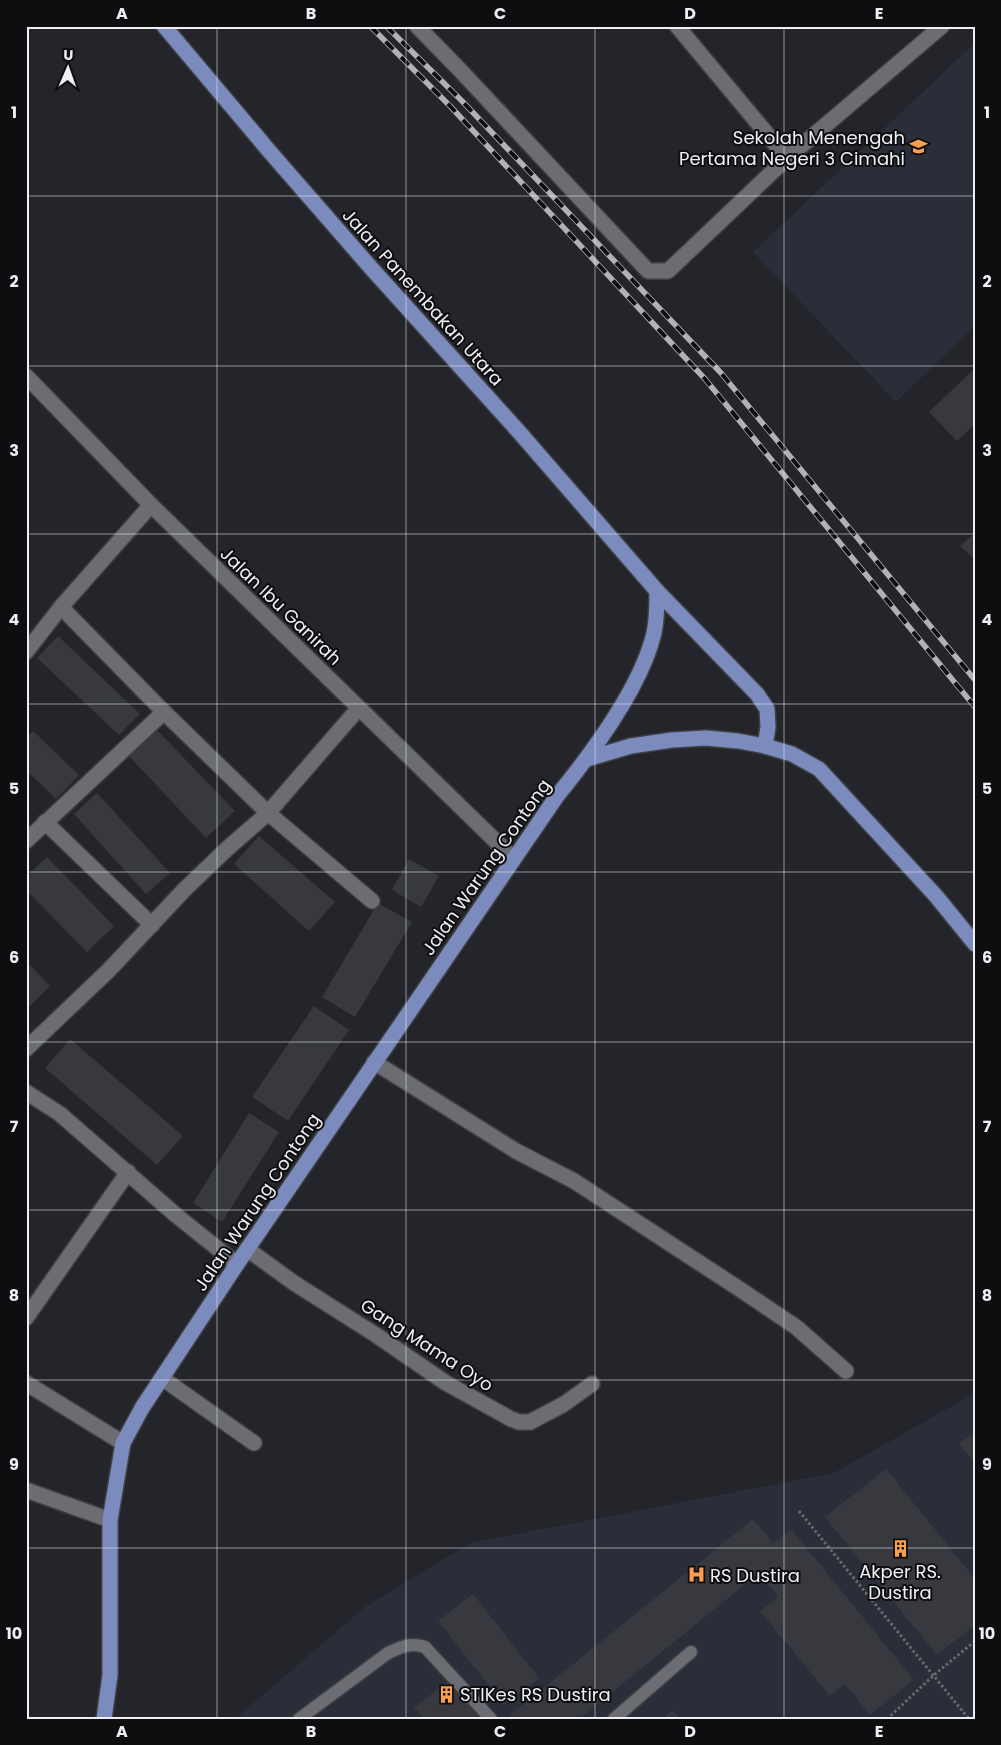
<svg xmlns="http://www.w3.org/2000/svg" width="1001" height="1745" viewBox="0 0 1001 1745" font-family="Poppins,sans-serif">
	<rect width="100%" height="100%" fill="#23252a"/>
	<g fill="#2a2e38">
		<path d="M975,43v283l-79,76 -143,-150z"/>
		<path d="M975,1393v326h-740l130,-112 105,-64 364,-70z"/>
	</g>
	<g fill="#37393e">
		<path d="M972,371l3,3v50l-18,17 -28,-29z"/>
		<path d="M975,533v27l-15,-14z"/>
		<path d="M58,636l82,78 -21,21 -82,-77z"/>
		<path d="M157,730l78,81 -29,27 -77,-82z"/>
		<path d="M33,731l46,44 -23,24 -30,-29v-32z"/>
		<path d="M97,793l73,80 -24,21 -72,-80z"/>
		<path d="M259,836l76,66 -26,29 -75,-67z"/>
		<path d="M47,857l67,69 -27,26 -61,-62v-13z"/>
		<path d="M409,859l30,17 -18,31 -29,-17z"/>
		<path d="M378,903l34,19 -57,95 -33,-20z"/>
		<path d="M26,961l24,25 -24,24z"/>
		<path d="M314,1006l35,24 -61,91 -36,-24z"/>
		<path d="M70,1039l113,97 -26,29 -112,-97z"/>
		<path d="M249,1113l30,19 -57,90 -29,-19z"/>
		<path d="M975,1431v33l-16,-20z"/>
		<path d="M886,1469l89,110v46l-38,30 -112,-138z"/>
		<path d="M753,1519l20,24 18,-14 123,151 -44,35 -25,-31 -15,12 -70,-85 18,-14 -19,-24 -180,146h-66l-3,-4z"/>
		<path d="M473,1594l66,84 -35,27 -66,-84z"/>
		<path d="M449,1680l32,39h-57l-10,-11z"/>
		<path d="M673,1710l7,9h-18z"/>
	</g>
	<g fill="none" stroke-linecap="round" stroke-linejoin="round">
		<defs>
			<g id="lane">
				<path d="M299,1719l89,-66c13,-6 22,-11 37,-6l66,72"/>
				<path d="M614,1719l77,-67"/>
			</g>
			<g id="street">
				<path d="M417,26l42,43 189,202h20l119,-113 155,-132"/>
				<path d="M677,26l110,132"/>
				<path d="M151,505l-90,102 103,105"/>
				<path d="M26,652l35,-45"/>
				<path d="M45,822l107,103"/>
				<path d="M26,841l138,-129 104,101 104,88"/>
				<path d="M26,1049l83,-79 76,-81 44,-42 39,-34 90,-104"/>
				<path d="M374,1062l142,89 58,30 167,109 55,37 50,44"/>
				<path d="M26,1092l34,22 117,102 60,48"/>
				<path d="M247,1249l47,34 82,52 70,48 65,36 8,3h11l34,-18 28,-20"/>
				<path d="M26,1318l102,-146"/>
				<path d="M162,1378l92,65"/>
				<path d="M26,1383l97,60"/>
				<path d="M26,1490l84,30"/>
			</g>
			<path id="secondary" d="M26,376l125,129 362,353"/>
			<g id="primary">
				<path d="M164,26l106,126 102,117 148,164 137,158 100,103 10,15 1,18 -3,19"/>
				<path d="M587,759l44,-13 41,-6 34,-2 32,3 27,5 27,8 27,15 117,127 39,48"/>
				<path d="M104,1719l6,-44v-155l13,-77 19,-35 95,-144 320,-468c35,-43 84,-108 97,-163 3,-14 3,-29 3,-42"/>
			</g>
		</defs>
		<use href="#lane" stroke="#3f4044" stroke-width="15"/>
		<use href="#street" stroke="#3f4044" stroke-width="18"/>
		<use href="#secondary" stroke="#3f4044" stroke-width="18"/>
		<use href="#primary" stroke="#3f4044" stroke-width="18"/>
		<g stroke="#67696d" stroke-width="3" stroke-dasharray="2.5 2.5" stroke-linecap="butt">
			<path d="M799,1511l170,208"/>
			<path d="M887,1719l47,-44 41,-34"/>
		</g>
		<use href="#lane" stroke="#6b6d73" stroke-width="12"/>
		<use href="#street" stroke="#6b6d73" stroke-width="15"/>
		<use href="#secondary" stroke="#6b6d73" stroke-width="15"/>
		<use href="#primary" stroke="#7b8bbd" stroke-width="15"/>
		<defs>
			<g id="rail">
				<path d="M370,26l80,80 255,273 270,328"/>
				<path d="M386,26l76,75 259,272 254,307"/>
			</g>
		</defs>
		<use href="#rail" stroke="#b0b2b5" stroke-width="5.5"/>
		<use href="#rail" stroke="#0e0e11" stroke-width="4" stroke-dasharray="11" stroke-linecap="butt"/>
	</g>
	<path fill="none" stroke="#eff0f3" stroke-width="1" stroke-opacity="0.55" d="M217,26v1693M406,26v1693M595,26v1693M784,26v1693M26,196h949M26,366h949M26,534h949M26,704h949M26,872h949M26,1042h949M26,1210h949M26,1380h949M26,1548h949"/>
	<defs>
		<symbol id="school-bare" viewBox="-9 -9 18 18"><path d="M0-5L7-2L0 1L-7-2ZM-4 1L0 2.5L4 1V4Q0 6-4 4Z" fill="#fa9f4f" stroke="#0e0e11" stroke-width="2.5" paint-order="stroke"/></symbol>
		<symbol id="building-bare" viewBox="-9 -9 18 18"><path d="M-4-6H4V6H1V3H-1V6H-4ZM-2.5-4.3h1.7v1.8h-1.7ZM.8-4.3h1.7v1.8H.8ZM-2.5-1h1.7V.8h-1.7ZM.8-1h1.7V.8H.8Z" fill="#fa9f4f" stroke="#0e0e11" stroke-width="2.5" paint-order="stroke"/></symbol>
		<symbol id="hospital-bare" viewBox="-9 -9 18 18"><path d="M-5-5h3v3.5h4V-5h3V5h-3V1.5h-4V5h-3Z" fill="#fa9f4f" stroke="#0e0e11" stroke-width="2.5" paint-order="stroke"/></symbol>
	</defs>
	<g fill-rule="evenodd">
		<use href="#school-bare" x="906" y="134" width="25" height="25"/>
		<use href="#building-bare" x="888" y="1536" width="25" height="25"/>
		<use href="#hospital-bare" x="684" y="1562" width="25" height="25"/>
		<use href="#building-bare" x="434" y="1682" width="25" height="25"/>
	</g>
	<g text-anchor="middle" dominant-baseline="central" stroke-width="4" stroke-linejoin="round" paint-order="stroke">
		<g font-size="18" fill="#eff0f3" stroke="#0e0e11" text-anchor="start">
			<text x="905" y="137" text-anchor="end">Sekolah Menengah<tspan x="905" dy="21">Pertama Negeri 3 Cimahi</tspan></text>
			<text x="900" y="1571" text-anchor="middle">Akper RS.<tspan x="900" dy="21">Dustira</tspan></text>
			<text x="710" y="1575">RS Dustira</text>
			<text x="460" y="1694">STIKes RS Dustira</text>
		</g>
		<g font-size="18" fill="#eff0f3" stroke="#0e0e11">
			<text transform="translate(423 297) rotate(48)">Jalan Panembakan Utara</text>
			<text transform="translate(281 606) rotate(44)">Jalan Ibu Ganirah</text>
			<text transform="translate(486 867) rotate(-55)">Jalan Warung Contong</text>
			<text transform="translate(257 1202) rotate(-56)">Jalan Warung Contong</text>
			<text transform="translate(427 1345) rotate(33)">Gang Mama Oyo</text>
		</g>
	</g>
	<rect width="1001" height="1745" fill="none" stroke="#0e0e11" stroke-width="55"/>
	<g transform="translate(68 68) rotate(2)" stroke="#0e0e11" stroke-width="4" paint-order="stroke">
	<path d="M0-4L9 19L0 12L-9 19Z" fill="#eff0f3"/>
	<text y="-8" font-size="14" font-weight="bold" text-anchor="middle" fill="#eff0f3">U</text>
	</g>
	<rect x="28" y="28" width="946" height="1690" fill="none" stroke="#eff0f3" stroke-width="2"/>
	<g font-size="16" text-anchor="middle" font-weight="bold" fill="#eff0f3">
		<text x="122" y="19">A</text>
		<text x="311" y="19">B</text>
		<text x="500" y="19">C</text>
		<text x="690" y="19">D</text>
		<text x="879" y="19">E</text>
		<text x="14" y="118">1</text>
		<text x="987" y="118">1</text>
		<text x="14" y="287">2</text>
		<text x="987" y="287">2</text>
		<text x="14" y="456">3</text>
		<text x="987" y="456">3</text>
		<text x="14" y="625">4</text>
		<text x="987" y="625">4</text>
		<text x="14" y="794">5</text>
		<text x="987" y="794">5</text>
		<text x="14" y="963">6</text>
		<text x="987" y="963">6</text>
		<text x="14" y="1132">7</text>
		<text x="987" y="1132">7</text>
		<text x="14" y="1301">8</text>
		<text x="987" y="1301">8</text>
		<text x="14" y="1470">9</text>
		<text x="987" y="1470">9</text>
		<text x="14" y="1639">10</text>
		<text x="987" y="1639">10</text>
		<text x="122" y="1737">A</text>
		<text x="311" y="1737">B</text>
		<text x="500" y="1737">C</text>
		<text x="690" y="1737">D</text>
		<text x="879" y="1737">E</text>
	</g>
</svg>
